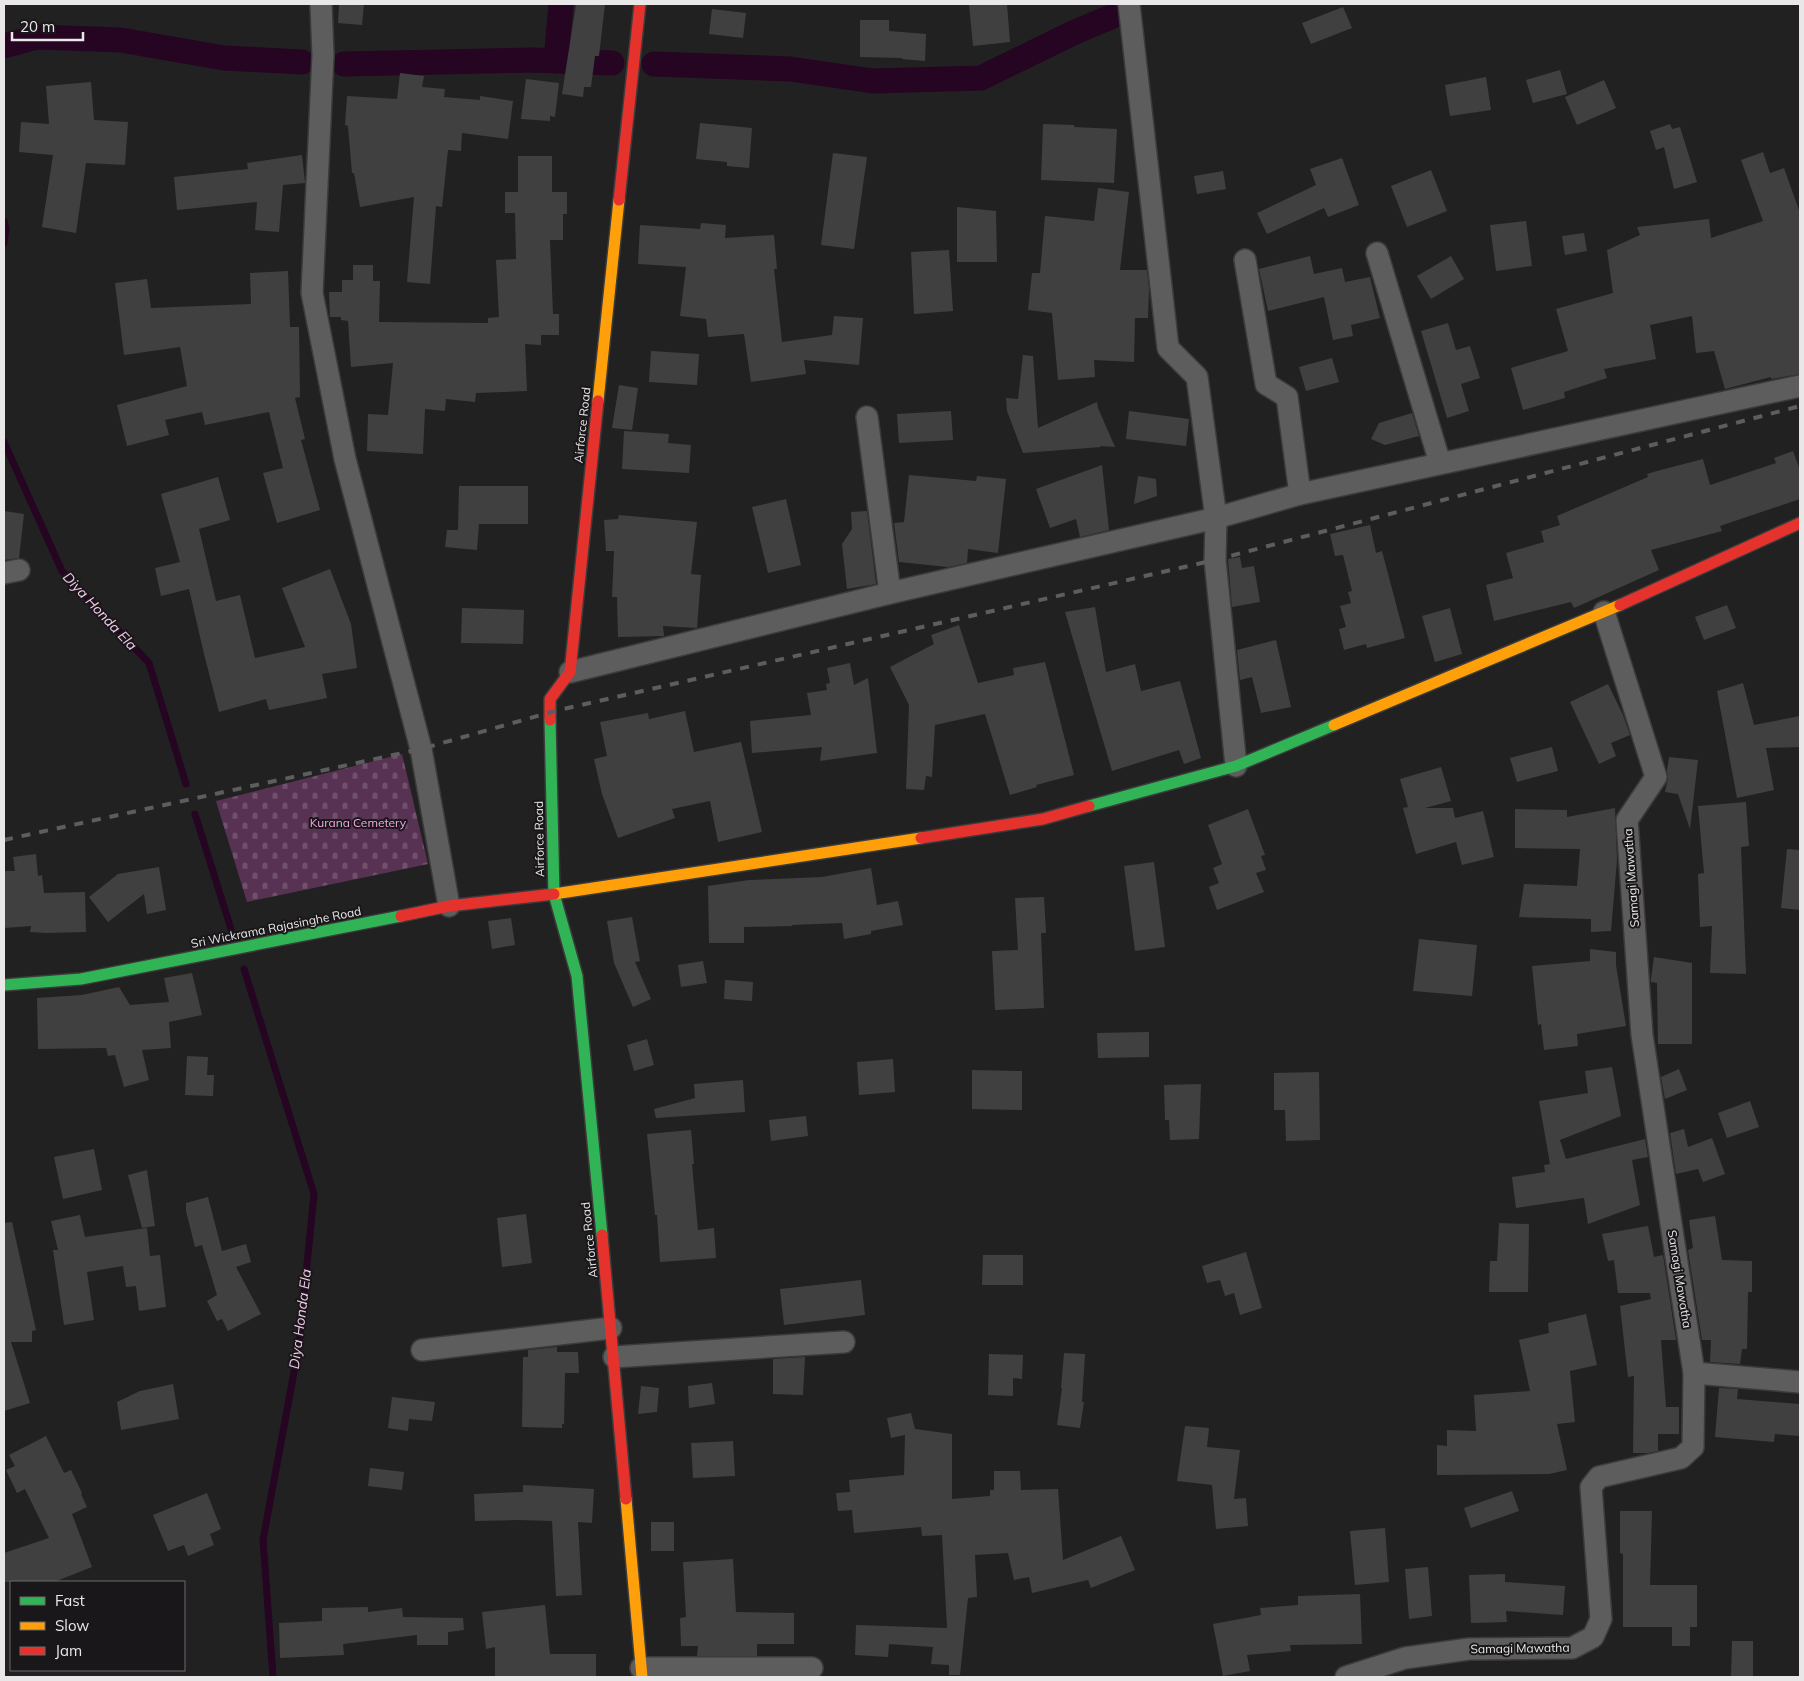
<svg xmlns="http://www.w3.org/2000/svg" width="1804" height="1681" viewBox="0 0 1804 1681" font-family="Mulish,sans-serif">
	<defs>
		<pattern id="cemetery-stones" width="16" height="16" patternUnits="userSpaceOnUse" patternTransform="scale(1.25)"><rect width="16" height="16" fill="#583253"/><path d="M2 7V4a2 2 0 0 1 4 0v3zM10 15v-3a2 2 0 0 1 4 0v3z" fill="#70506c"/></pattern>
	</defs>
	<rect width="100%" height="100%" fill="#222122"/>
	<path fill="url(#cemetery-stones)" d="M402,754l26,110 -181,38 -31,-101z"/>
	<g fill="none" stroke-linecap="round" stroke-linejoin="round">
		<g stroke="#250521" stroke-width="7">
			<path d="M4,221l2,8 -2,14"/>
			<path d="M4,442l58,129 87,92 37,121"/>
			<path d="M195,814l36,115"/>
			<path d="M244,969l70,225 -15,151 -36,195 10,137"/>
		</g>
		<g stroke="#250521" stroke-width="25">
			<path d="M4,46l33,-9 84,3 103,18 78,4"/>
			<path d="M556,61l5,-57"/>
			<path d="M344,64l190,-4 78,3"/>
			<path d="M654,64l136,5 83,12 108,-3 94,-46 36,-15"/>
		</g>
	</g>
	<g fill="#414041">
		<path d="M339,4h25l-2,21 -24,-2z"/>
		<path d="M576,4h29l-6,52h-4l-4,31h-7l-1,10 -21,-3z"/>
		<path d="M969,4h38l3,38 -37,4z"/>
		<path d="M1343,7l9,21 -41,16 -9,-21z"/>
		<path d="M712,9l34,4 -3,25 -34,-4z"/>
		<path d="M860,20h29v11l37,3 -1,27 -23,-2v-1l-42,-1z"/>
		<path d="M1560,70l7,24 -34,9 -7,-23z"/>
		<path d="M400,73l24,3 -2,11 23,2 -1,8 36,3v-4l33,5 -5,38 -46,-6 -1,18 -13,-1 -6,57 -6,-1 -6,78 -23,-2 7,-85 -54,10 -6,-34h-2l-4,-47 -3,-1 2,-29 50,3z"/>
		<path d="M1486,77l5,33 -41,6 -5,-31z"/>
		<path d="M526,79l33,4 -4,34 -5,-1v5l-29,-2z"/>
		<path d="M1604,80l12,28 -39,17 -12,-28z"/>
		<path d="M91,82l3,38 34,2 -3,43 -39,-2 -10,70 -34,-6 11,-72 -34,-3 2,-30 28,2 -3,-38z"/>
		<path d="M700,123l52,5 -3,40 -22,-2v-4l-31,-3z"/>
		<path d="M1043,124l31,1v2l43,2 -3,54 -73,-3z"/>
		<path d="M1670,124l2,5 8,-2 17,55 -23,7 -10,-42 -8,3 -6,-19z"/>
		<path d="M1763,152l7,21 14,-5 16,45v161l-29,5v-2l-46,12 -11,-38 -18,2 -4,-37 -42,9 6,34 -52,10 3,9 -43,14 1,6 -42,12 -12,-42 57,-17 -12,-42 57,-16 -6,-43 33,-15 -3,-8 72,-8 2,19 52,-17 -22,-61z"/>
		<path d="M833,153l34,4 -13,92 -33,-4z"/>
		<path d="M302,155l3,28 -22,2 -4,47 -24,-2 2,-28 -80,8 -3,-33 74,-8 -1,-6z"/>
		<path d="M518,156h34v36h15v22h-4v26h-13l3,74h6v21h-18v10l-16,-1 2,47 -51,2 -1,9 -29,-3 -1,12 -20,-2 -2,45 -56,-3 1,-37 20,1 5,-52 -42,4 -3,-46 -7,-1v-3h-11l-1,-25h13v-12h11v-15h20v16h7l-1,41 109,1v-5l11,-1 -3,-57 20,-1 -1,-46h-10v-21h13z"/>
		<path d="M1342,158l17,47 -31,12 -4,-9 -57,26 -10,-21 59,-28 -6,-16z"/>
		<path d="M1431,170l16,41 -40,16 -16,-41z"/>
		<path d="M1223,171l3,18 -29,5 -3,-18z"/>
		<path d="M1098,188l31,4 -9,78h27l2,19 -1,29h-13l-1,44 -40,-2 1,17 -37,3 -6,-67 -24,-3 4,-37h8l5,-57 49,5z"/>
		<path d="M957,207l39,4 1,51h-40z"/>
		<path d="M1526,221l6,45 -36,5 -6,-46z"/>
		<path d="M701,223l25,2 -1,13 49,-3 3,34h-3l8,73 50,-7 2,-19 29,2 -4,47 -55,-5 2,14 -55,8 -7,-48 -36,3 -2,-18 -26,-3 6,-49 -48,-3 2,-39 60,4z"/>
		<path d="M1584,233l3,18 -22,4 -3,-19z"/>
		<path d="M949,250l4,61 -39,3 -3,-62z"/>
		<path d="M1310,256l4,18 28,-6 3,14 25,-5 10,41 -29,7 2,11 -20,4 -9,-43 -56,14 -9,-42z"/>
		<path d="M1451,256l13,23 -33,20 -14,-23z"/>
		<path d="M288,271l2,56h9l1,70 -5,1 10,41 -4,1 19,70 -43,13 -14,-50 20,-5 -14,-56 -64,13 -3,-13 -37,8 4,15 -42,11 -10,-41 70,-19 -7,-39 -56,8 -9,-72 32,-4 4,29 100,-4 -1,-31z"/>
		<path d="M1448,323l8,27 14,-4 10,32 -19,6 8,27 -22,7 -26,-87z"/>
		<path d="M651,351l48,3 -2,31 -48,-3z"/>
		<path d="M1023,355l10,1 5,72 59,-26 1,6 17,39 -15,-1 1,1 -78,6 -16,-42 -1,-13 12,1z"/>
		<path d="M1332,358l7,24 -33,9 -7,-24z"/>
		<path d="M619,385l19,3 -6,42 -20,-2z"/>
		<path d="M951,411l2,29 -54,3 -2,-29z"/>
		<path d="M1129,411l60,8 -3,27 -60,-7z"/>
		<path d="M1412,413l7,23 -34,9 -14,-6 8,-16z"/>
		<path d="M624,431l45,3 -1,9 23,2 -2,28 -67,-4z"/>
		<path d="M1793,451l7,19v29l-80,27 2,5 -71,19 8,20 -85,38 -3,-6 -77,19 -8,-36 27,-7 -7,-25 38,-11 -3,-11 19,-6 -3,-9 91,-39 -1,-3 10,-3 46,-12 7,26 66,-22 -2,-5z"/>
		<path d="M1102,465l7,65 -29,7 -4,-18 -26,9 -14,-39z"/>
		<path d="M909,475l67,6 1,-5 29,3 -8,74 -30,-4 -1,14 -19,4 -49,-5 -5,-39 10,-1z"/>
		<path d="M1138,476l18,3 1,17 -23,8z"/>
		<path d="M218,477l12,43 -31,9 17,72 24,-6 15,63 50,-11 -23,-59 48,-19 21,55 6,44 -35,6 5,24 -58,12 -3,-11 -47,13 -15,-58 -15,-65 -28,7 -6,-28 25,-6 -19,-68z"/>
		<path d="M459,486h69v38h-49l-2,26 -32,-3 2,-17h11z"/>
		<path d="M786,499l15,66 -33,8 -16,-66z"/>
		<path d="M4,511l20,3 -5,44 -15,2z"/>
		<path d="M867,511l9,73 -29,5 -5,-45 10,-15 -1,-17z"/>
		<path d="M619,515l78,7 -6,52 10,1 -4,53 -34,-2 1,10 -46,1 -1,-40h-5l2,-46h-8l-2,-31 14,-1z"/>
		<path d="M1370,525l6,28 6,-2 23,87 -38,10 -1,-4 -22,6 -5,-21 7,-2 -6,-21 11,-3 -3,-11 4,-1 -9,-36 -8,1 -5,-22z"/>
		<path d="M1240,557l2,11 12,-2 6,36 -28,5 -4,-48z"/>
		<path d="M1727,605l9,23 -32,12 -9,-23z"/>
		<path d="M1095,607l11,65 29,-8 6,27 39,-10 21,77 -17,6 -5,-14 -67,21 -47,-159z"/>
		<path d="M462,608l62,2 -1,34 -62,-1z"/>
		<path d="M1450,608l12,46 -27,8 -13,-46z"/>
		<path d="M959,625l19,58 36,-8 -1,-7 32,-6 29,113 -38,10 1,2 -27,8 -25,-81 -50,11 -3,52 -6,-1 -2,14 -18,-1 3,-84 -19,-38 44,-23 -3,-9z"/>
		<path d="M1276,640l15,67 -30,6 -9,-36 -12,3 -3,-30z"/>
		<path d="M850,663l4,22 14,-7 9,75 -57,8 2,-14 -70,6 -2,-32 61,-6 -4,-22 20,-3 -1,-6 4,-1 -3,-15z"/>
		<path d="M1743,683l11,42 46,-9v31l-34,1 8,42 -37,8 -20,-107z"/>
		<path d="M1608,684l15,31 7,20 -19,8 5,13 -17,8 -29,-62z"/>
		<path d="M685,711l9,41 47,-10 21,90 -44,10 -8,-41 -38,8 3,9 -57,20 -16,-44 -8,-35 13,-3 -7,-34 48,-9 1,6z"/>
		<path d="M1552,747l6,24 -41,11 -7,-24z"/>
		<path d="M1669,757l29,3 -8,69 -12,-35 -13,-2 3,-14 -1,-7z"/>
		<path d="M1441,767l10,34 -26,7h28l2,10 28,-7 11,46 -32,8 -6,-23 -40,12 -13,-46 5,-1 -8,-28z"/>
		<path d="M1746,802l3,44 -8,1 5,127 -36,-1 2,-47 -12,1 -2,-53 6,-1 -6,-67z"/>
		<path d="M1615,808l2,52 -6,71 -20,1v-13l-72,-2 5,-33 53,2 3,-37 -65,-1v-39l52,1v7z"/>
		<path d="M1248,809l17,46 -4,1 5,14 -10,3 8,19 -47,18 -8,-23 10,-4 -6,-15 9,-4 -14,-39z"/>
		<path d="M1787,849l13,1v60l-19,-2z"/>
		<path d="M36,854l2,22 4,-1 2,18 41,-1 1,40 -40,1 -16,-1 1,-6 -27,2v-57h11l-2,-14z"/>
		<path d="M1154,862l11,85 -30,4 -11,-85z"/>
		<path d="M159,867l7,43 -19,4 -3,-20 -36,28 -19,-25 29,-23z"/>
		<path d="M871,868l6,37 21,-4 5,24 -32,6v3l-27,5 -2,-16 -50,2v1l-48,1v16h-35l-1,-57 41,-6 73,-3z"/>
		<path d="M1044,897l2,36h-5l3,75 -49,2 -3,-59 26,-1 -3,-52z"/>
		<path d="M632,917l8,44 -5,1 16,37 -18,8 -19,-44 -7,-42z"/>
		<path d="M511,918l4,27 -23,4 -4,-28z"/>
		<path d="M1419,939l58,6 -5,51 -59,-5z"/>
		<path d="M1590,949l26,3v13l10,61 -49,8 1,12 -34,4 -3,-26 -3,1 -6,-59 58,-5z"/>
		<path d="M1654,957l38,6v81h-34l-1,-61 -6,-1v-3z"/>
		<path d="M703,961l4,22 -26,4 -3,-22z"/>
		<path d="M192,973l10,42 -33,7 2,26 -29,2 7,30 -25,7 -9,-32 -7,1 -2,-8 -68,1 -1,-51 45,-3 37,-8 11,18 39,-3 -5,-24z"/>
		<path d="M725,980l28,2 -1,19 -28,-2z"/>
		<path d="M1149,1032v25l-51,1 -1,-25z"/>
		<path d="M647,1039l7,26 -20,6 -7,-26z"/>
		<path d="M187,1056l21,1 -1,18h7l-1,21 -28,-1z"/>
		<path d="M893,1059l2,33 -36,3 -2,-33z"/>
		<path d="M1612,1067l9,49 -61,24 6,19 79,-20 3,18 -16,3 8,45 -52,19 -4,-26 -68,10 -4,-31 33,-5 -1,-7 6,-1 -11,-63 49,-8 -3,-22z"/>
		<path d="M1679,1069l8,21 -22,9 -4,-22z"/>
		<path d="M972,1070l50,1v39l-50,-1z"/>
		<path d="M1319,1072l1,68 -34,1 -1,-31h-11v-37z"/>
		<path d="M743,1080l2,32 -89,6 -2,-9 41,-11 -1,-14z"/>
		<path d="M1201,1084l-2,55 -29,1 -1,-20h-4l-1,-35z"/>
		<path d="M1750,1101l9,26 -32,11 -9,-25z"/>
		<path d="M806,1116l2,20 -37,5 -2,-21z"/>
		<path d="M1684,1129l4,18 24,-9 13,36 -22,8 -5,-13 -22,5 -6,-41z"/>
		<path d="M691,1130l3,34h-2l6,66 16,-2 2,30 -56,4 -3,-47h-2l-8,-81z"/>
		<path d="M94,1149l8,41 -39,9 -9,-42z"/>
		<path d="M147,1170l8,56 -13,2 -14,-53z"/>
		<path d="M208,1197l14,54 24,-7 5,18 -15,5 25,47 -33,17 -6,-12 -5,2 -10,-20 10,-6 -15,-50 -7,2 -9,-36v-8z"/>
		<path d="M526,1214l6,49 -30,4 -5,-49z"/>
		<path d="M80,1215l5,22 62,-9 3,28 10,-1 6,52 -27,4 -3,-25 -10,1 -3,-21 -36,6 7,48 -30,5 -11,-75h5l-7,-29z"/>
		<path d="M1715,1216l7,44 30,1v31h-4l-1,57h-5l-2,15 -30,-2 1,-22h-9l-14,-90 5,-2 -4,-28z"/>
		<path d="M12,1222l24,108 -4,1v11h-21l19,61 -26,8v-188z"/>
		<path d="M1499,1223l30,1 -1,68h-39l1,-31h7z"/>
		<path d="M1648,1226l6,31 9,-2 13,85h-15l5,67h13v27h-21v17l-11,2h-14l1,-77 -6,1 -8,-71 31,-7 -1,-6h-32l-4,-33 -6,1 -6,-27z"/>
		<path d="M1246,1252l16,56 -22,7 -6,-22 -9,3 -5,-16 -13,3 -5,-17z"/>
		<path d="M983,1255h40v30h-41z"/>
		<path d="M861,1280l4,35 -81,10 -4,-36z"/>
		<path d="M1586,1314l11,51 -27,6 5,51 -18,2 10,46 -18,4 -112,1v-30l10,1v-16l29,1 -2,-36 56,-4 -11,-51 30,-7 -1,-10z"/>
		<path d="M557,1347v5h21l1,21h-14l-1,51h-2v4l-40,-1 1,-70h5v-7z"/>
		<path d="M1064,1353l21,1 -3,48h2l-4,26 -23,-3 5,-37h-1z"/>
		<path d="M989,1354l34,1 -1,24 -9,-1v18l-25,-1z"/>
		<path d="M805,1357l-2,38 -30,-1v-35z"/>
		<path d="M712,1383l3,21 -26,4 -1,-22z"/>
		<path d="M173,1384l6,35 -58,11 -4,-28 23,-11z"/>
		<path d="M641,1386l18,2 -2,24 -19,2z"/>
		<path d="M1719,1388l19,1 -1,10 63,5 -1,32 -24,-2 -1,8 -59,-5z"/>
		<path d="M392,1397l43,5 -3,19 -23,-2 -1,12 -20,-3z"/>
		<path d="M911,1413l4,16 37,5v65l38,-3v-6h4v-19h26l1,19 37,-1 5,71 58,-24 14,34 -44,18 -3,-8 -56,13 -3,-16 -15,3 -6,-27 -33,2 2,42 -9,1 -8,77h-11v-10l-18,-1 2,-17 -44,-3 -1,13 -33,-2 1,-30 91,3 -5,-93 -20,1 -1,-9 -67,6 -2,-23 -14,1 -2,-18 14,-1 -1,-12 55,-5 1,-40 -14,3 -4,-20z"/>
		<path d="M1185,1426l24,2 -2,19 33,3 -6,49 12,-1 2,28 -32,3 -4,-44 -35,-4z"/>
		<path d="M46,1436l18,37 7,-3 11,23 -1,1 6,13 -15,7 20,53 -38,15h-50v-29l45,-15 -24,-49 -8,4 -11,-23 9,-4 -6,-11z"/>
		<path d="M733,1441l2,35 -42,2 -2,-35z"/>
		<path d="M370,1468l34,4 -2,18 -34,-4z"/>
		<path d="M523,1485l71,4 -2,34 -14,-1 4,73 -26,1 -4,-75 -34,-1 -43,1 -1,-27 49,-2z"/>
		<path d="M1512,1491l7,20 -48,17 -7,-20z"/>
		<path d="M207,1493l14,36 -11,5 4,11 -26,11 -4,-11 -16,6 -15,-36z"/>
		<path d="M1620,1511h32l-2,74h47v42h-7v19h-18v-19h-49v-73l-3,-1z"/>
		<rect x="651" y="1522" width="23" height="29"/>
		<path d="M1385,1528l4,54 -34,3 -5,-54z"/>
		<path d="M733,1559l3,53 58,1v31h-37v12h-60l1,-10h-17l-1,-28 6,-1 -3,-55z"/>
		<path d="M1428,1567l4,49 -23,3 -4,-50z"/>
		<path d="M1505,1574v8l60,4 -2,29 -57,-4 1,11 -36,1 -2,-48z"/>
		<path d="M1360,1594l2,50 -72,1 1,6 -44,4 3,16 -27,5 -10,-52 48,-9 -1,-7 38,-3v-9z"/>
		<path d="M545,1605l5,49h46v23h-101v-30l-9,2 -4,-37z"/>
		<path d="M368,1607v5l34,-4 1,9 60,1 1,12 -16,2v13h-31v-10l-74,9 1,11 -64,3 -1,-35 43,-2v-13z"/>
		<path d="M1732,1641h21v36h-22z"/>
	</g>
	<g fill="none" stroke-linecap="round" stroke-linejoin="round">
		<defs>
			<g id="street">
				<path d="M321,4l2,51 -11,238 33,166 76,290 28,157"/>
				<path d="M1129,4l39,344 29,29 19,141 -1,42 21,206"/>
				<path d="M1377,253l63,210"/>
				<path d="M1245,260l21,124 21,13 13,97"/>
				<path d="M867,417l23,176"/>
				<path d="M4,573l15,-3"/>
				<path d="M570,672l320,-79 326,-75 84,-24 500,-108"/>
				<path d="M422,1350l189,-22"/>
				<path d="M614,1357l230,-15"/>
				<path d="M1694,1373l106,9"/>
				<path d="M641,1668h171"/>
				<path d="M1346,1677l59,-19 64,-9 103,-1 21,-11 8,-18 -10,-132 8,-10 82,-19 12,-11 1,-74 -52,-338 -15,-215 29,-43 -52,-165"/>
			</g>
			<g id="fast">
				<path d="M550,720l4,174 23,82 25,259"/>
				<path d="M1089,806l147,-40 98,-41"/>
				<path d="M4,985l77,-6 320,-63"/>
			</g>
			<g id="slow">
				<path d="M598,401l21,-201"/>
				<path d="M1334,725l286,-120"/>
				<path d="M554,894l367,-56"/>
				<path d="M626,1499l16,178"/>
			</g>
			<g id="jam">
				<path d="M619,200l21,-196"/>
				<path d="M1620,605l180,-82"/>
				<path d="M550,720v-21l20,-27 28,-271"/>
				<path d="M921,838l122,-19 46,-13"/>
				<path d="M401,916l48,-10 105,-12"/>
				<path d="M602,1235l24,264"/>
			</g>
		</defs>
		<use href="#street" stroke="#3b3b3b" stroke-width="24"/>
		<use href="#fast" stroke="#3b3b3b" stroke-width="14"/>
		<use href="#slow" stroke="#3b3b3b" stroke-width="14"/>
		<use href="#jam" stroke="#3b3b3b" stroke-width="14"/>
		<use href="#street" stroke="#5e5d5e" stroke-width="21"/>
		<use href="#fast" stroke="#30b455" stroke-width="11"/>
		<use href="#slow" stroke="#ff9f0a" stroke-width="11"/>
		<use href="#jam" stroke="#e5322d" stroke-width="11"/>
		<path stroke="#5e5d5e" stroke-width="4" stroke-dasharray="9 9" stroke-linecap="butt" d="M4,840l417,-91 134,-38 660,-151 585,-154"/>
	</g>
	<g text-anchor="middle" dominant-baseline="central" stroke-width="4" stroke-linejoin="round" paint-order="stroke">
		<g font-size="12" fill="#e9e7e8" stroke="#191719">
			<text transform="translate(582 425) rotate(-84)">Airforce Road</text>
			<text transform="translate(539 839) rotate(-91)">Airforce Road</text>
			<text transform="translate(1631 878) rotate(-94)">Samagi Mawatha</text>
			<text transform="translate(276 927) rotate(-11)">Sri Wickrama Rajasinghe Road</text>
			<text transform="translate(589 1240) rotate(-96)">Airforce Road</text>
			<text transform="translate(1680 1279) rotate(81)">Samagi Mawatha</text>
			<text transform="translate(1520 1648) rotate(-1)">Samagi Mawatha</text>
		</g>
		<g font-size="12" fill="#f6a6e9" stroke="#191719">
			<text x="358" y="822">Kurana Cemetery</text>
		</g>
		<g font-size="14" font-style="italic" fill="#f5cced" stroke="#191719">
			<text transform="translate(100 611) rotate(47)">Diya Honda Ela</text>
			<text transform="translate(300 1319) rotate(-83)">Diya Honda Ela</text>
		</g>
	</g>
	<rect width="1804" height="1681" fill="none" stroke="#e9e7e8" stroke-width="10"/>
	<rect x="10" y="1581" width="175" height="90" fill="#191719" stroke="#6c6a6c"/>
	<rect x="20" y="1597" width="25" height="8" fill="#30b455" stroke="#6c6a6c"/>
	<text x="55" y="1606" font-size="15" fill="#e9e7e8">Fast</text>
	<rect x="20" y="1622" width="25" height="8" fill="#ff9f0a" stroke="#6c6a6c"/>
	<text x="55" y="1631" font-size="15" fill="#e9e7e8">Slow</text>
	<rect x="20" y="1647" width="25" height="8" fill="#e5322d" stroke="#6c6a6c"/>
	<text x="55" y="1656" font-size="15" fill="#e9e7e8">Jam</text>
	<path d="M12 32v8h71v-8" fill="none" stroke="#e9e7e8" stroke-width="2.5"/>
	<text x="20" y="32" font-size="15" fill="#e9e7e8" stroke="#191719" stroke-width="4" paint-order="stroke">20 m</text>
</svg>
